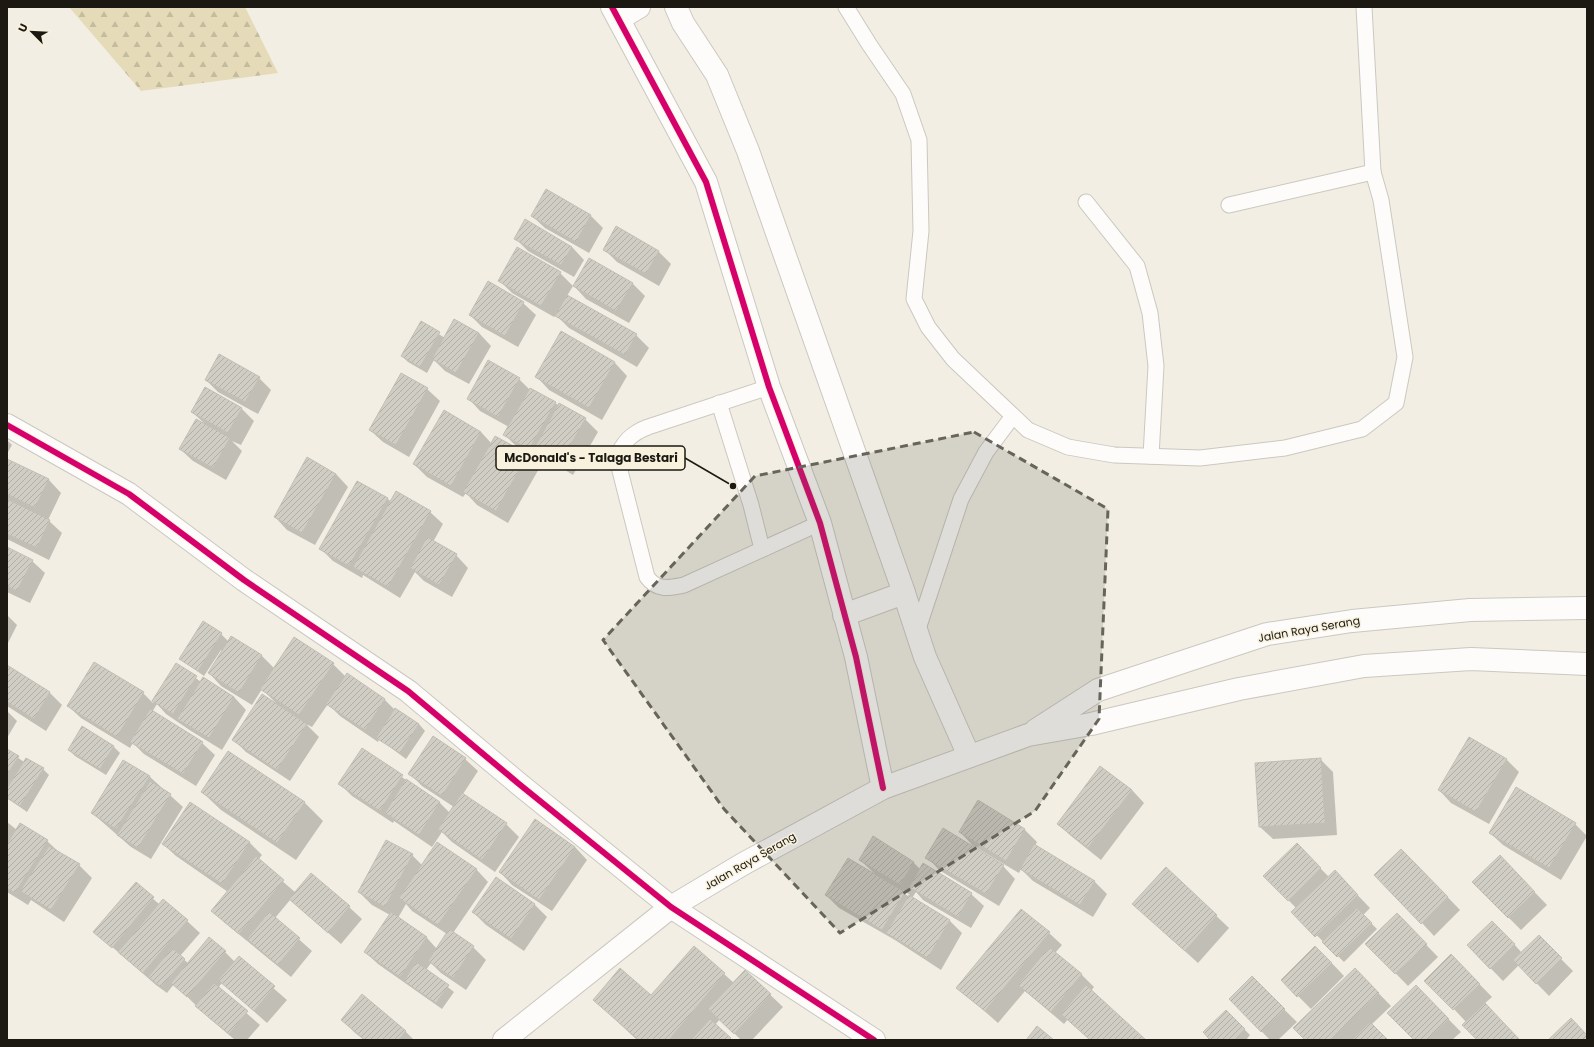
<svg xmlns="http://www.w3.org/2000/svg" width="1594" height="1047" viewBox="0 0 1594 1047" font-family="Poppins,sans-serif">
	<defs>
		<pattern id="forest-firs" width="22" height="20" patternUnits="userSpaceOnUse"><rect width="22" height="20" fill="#e6dbb9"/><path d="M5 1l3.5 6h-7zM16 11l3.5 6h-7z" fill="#c5bb9e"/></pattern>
		<pattern id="building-hatch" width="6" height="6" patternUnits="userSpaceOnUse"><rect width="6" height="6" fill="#d0cdc4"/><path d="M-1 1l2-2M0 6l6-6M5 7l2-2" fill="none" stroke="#b2afa7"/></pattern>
	</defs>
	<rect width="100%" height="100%" fill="#f2eee3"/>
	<path fill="url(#forest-firs)" d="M69,7h176l33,66 -137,18z"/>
	<g fill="#0003" fill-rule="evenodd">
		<path d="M547,191l44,25 12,12 -14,25 -44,-25 -13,-12z"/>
		<path d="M617,228l42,24 12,12 -12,22 -42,-24 -13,-13z"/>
		<path d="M515,238l57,9 12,13 -10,17 -46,-26z"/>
		<path d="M560,273l13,13 -6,10 69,39 13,13 -12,19 -68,-39 -13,-13 -2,2 -42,-24 -12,-12z"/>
		<path d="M632,283l13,13 -16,27 -43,-24 -12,-13z"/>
		<path d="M523,303l13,12 -18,32 -36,-20 -12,-12z"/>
		<path d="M421,323l24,15 34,-5 12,13 -22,38 -24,-13 -11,-11 -7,13 -19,-11 -6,-6z"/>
		<path d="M561,333l54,30 12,13 -25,44 -53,-30 -12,-13z"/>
		<path d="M259,378l12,12 -13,24 -40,-22 -12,-12z"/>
		<path d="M519,379l11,11 55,29 13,13 -25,43 -29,-18 -3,4 -16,-9 15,15 -32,56 -31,-18 -11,-12 -3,4 -36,-20 -13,-13 67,-32 11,12 27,5 -14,-14 4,-8 -29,-16 -12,-13z"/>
		<path d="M205,388l37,21 12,12 -13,24 -9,-4 10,10 -16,29 -33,-19 -13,-12 24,-26 -12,-11z"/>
		<path d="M427,389l13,12 -31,56 -26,-15 -13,-12z"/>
		<path d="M7,440l5,5 -5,9z"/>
		<path d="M308,459l28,15 12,13 -33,58 -28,-15 -12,-13z"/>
		<path d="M7,460l42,20 12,13 -13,27 14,13 -13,27 -42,-21z"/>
		<path d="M387,498l4,4 39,10 13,12 -10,18 23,13 12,13 -16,29 -28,-16 -9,-9 -15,26 -37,-23 -1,3 -29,-17 -13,-13z"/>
		<path d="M7,548l25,13 13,12 -15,30 -23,-11z"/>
		<path d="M7,615l10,10 -10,20z"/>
		<path d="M221,634l7,7 3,-4 31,19 12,12 59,-4 13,13 1,-2 38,25 10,10 24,14 6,7 -19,28 -27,-20 -1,3 -38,-26 -12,-12 -16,23 -6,-3 13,13 -29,44 -44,-29 -13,-13 43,-36 -14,-14 -10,16 -31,-19 -12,-13 13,-22 -1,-1 -17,26 -24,-17z"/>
		<path d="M177,664l24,18 33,15 12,13 -24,40 -31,-19 -25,-17 -9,-10 -5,8 50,31 13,12 -19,31 -52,-32 -11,-11 -3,5 -49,-30 -13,-12 75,-13 10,10z"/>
		<path d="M7,666l42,26 13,13 -16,26 -39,-25z"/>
		<path d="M7,711l10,10 -10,17z"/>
		<path d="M83,727l31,20 6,6 -14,22 -31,-19 -6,-6z"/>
		<path d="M1469,738l38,22 12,12 -30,52 -38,-21 -12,-13z"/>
		<path d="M7,750l17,12 19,7 6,6 -22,37 -20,-14z"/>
		<path d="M362,750l78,53 10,10 4,-6 -32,-21 -12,-12 55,-15 13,12 -15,23 43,30 13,13 -24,35 -43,-30 -10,-10 -10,15 -38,-26 -1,2 -41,-27 -12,-12z"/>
		<path d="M1320,759l13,13 4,63 -64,4 -13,-12z"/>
		<path d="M1100,767l32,23 12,13 -43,57 -30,-24 -13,-12z"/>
		<path d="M149,776l34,31 -32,52 -20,-12 -39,-34z"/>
		<path d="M1516,789l59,35 12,12 -26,44 -58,-35 -13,-12z"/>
		<path d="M202,792l102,10 19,19 -27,39 -75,-50z"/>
		<path d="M978,801l47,29 12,12 -2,4 59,35 13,13 -14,23 -60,-36 -12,-12 -2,4 -47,-28 -12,-13z"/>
		<path d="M7,822l10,8 30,11 13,12 19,12 13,13 -28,44 -33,-22 -3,5 -21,-13z"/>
		<path d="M873,838l41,25 7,7 50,24 13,12 -13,22 -48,-28 -7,-8 -4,6 38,23 12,12 -21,37 -46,-30 -56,-32 -13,-13 49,-21 -15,-14zM903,890l7,5 -1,2 -7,-6z"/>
		<path d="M386,841l26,14 10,10 54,4 12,13 -35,51 20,14 13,13 -20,30 -25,-17 -10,-10 -5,7 28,22 -12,17 -64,-45 -13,-12 25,-37 -18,-10 -13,-13zM406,904l6,7 35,23 -10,15 -10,-11 -29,-20z"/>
		<path d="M249,842l13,13 -4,5 38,33 53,14 13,12 -21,25 -51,-44 -15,18 37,33 -21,26 -66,-54 -12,-13 15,-18 -52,-36 -13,-12z"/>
		<path d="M1297,845l32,32 18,7 23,24 -7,7 14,14 -33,33 -51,-50 4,-3 -32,-33z"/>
		<path d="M575,847l12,13 -35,51 -40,-26 -12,-13z"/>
		<path d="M927,857l76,9 12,13 -16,27 -60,-36z"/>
		<path d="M1414,862l46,48 -26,26 -12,-13z"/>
		<path d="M1166,868l63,60 -31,35 -52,-47z"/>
		<path d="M1512,869l35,36 -26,25 -48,-48z"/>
		<path d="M496,878l39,27 12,12 -23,34 -38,-26 -13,-13z"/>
		<path d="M136,884l23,20 28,17 13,12 -20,23 9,8 36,-12 10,10 4,-4 48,42 -20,23 -45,-40 -4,5 42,37 -13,15h-12l-26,-22 -35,-34 -7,9 -11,-8 -61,-53z"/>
		<path d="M1409,927l29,30 -30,29 -41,-42z"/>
		<path d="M1049,933l13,12 -7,8 26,21 13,13 -3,4 54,49h-55l-22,-21 -4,5 -39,-33 -27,32 -40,-35z"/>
		<path d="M1505,934l17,19 17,-16 34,34 -24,25 -30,-31 -16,16 -35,-36z"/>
		<path d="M694,947l40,36 11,-12 38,36 -31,33h-11l-21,-21 -5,6 16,15h-94l-43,-40 57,-3z"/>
		<path d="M1451,955l41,42 -8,7 35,36h-41l-11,-17 -13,-14z"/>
		<path d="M1328,959l16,17 -33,33 -29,-29z"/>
		<path d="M1355,969l36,37 -19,18 15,16h-81z"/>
		<path d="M1252,978l45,44 -19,18h-8l-40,-41z"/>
		<path d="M1416,986l45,46 -9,8h-36z"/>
		<path d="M362,995l44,37 8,8h-50l-10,-8 -12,-13z"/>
		<path d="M1226,1011l24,24 -4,5h-35z"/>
	</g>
	<g fill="url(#building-hatch)" stroke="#c2bfb6">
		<path d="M546,189l45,26 -15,27 -45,-26z"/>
		<path d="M525,219l47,28 -11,18 -47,-26z"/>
		<path d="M616,226l43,25 -13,23 -43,-24z"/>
		<path d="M517,247l44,25 -20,34 -43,-25z"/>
		<path d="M589,258l44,25 -17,28 -43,-25z"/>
		<path d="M488,281l36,21 -19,34 -36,-21z"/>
		<path d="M567,295l70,39 -12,21 -70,-39z"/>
		<path d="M454,319l25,14 -23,40 -24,-14z"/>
		<path d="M421,321l19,11 -20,35 -19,-11z"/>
		<path d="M561,331l54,31 -26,46 -54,-31z"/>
		<path d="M219,354l41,23 -15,25 -40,-22z"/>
		<path d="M488,360l32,18 -22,39 -31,-18z"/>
		<path d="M401,373l27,15 -32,57 -27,-15z"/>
		<path d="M205,387l37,21 -14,25 -37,-21z"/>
		<path d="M530,388l26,14 -27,47 -26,-14z"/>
		<path d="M559,403l27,15 -26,45 -26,-14z"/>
		<path d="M444,410l37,22 -30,54 -38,-22z"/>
		<path d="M196,419l34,19 -17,30 -34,-19z"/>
		<path d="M495,436l33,18 -32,57 -33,-19z"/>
		<path d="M307,457l29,17 -34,59 -28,-16z"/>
		<path d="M7,459l42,20 -14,29 -28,-14z"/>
		<path d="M357,481l31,17 -39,68 -30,-17z"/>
		<path d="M396,491l35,20 -43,76 -35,-20z"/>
		<path d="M7,499l43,21 -13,28 -30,-14z"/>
		<path d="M427,537l30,17 -18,31 -29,-17z"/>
		<path d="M7,547l26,13 -16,31 -10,-5z"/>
		<path d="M203,621l19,12 -24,38 -19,-12z"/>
		<path d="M231,636l31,19 -23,38 -31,-20z"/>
		<path d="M294,637l40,26 -35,52 -39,-26z"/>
		<path d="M94,662l50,30 -27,45 -50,-31z"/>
		<path d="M176,663l21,13 -24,38 -21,-13z"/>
		<path d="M7,665l43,27 -16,27 -27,-17z"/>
		<path d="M347,673l38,26 -20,31 -39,-26z"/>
		<path d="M203,677l31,20 -25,41 -32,-19z"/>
		<path d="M262,694l45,30 -30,46 -45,-30z"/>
		<path d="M395,708l24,16 -19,29 -24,-15z"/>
		<path d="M150,709l53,33 -20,32 -53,-32z"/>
		<path d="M82,726l32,20 -14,23 -32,-19z"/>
		<path d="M433,736l33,22 -24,38 -34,-22z"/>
		<path d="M1469,737l38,22 -31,53 -38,-22z"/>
		<path d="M362,748l41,27 -23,36 -42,-27z"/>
		<path d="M7,749l12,7 -12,19z"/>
		<path d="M228,751l77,51 -28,41 -76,-51z"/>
		<path d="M26,758l18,10 -24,38 -13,-8v-10z"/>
		<path d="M1321,758l4,65 -66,4 -4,-64z"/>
		<path d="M123,760l27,16 -34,53 -25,-16z"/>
		<path d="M1100,766l32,24 -44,58 -31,-24z"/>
		<path d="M406,779l34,23 -21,33 -34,-22z"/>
		<path d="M150,781l21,13 -33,54 -21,-13z"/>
		<path d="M1516,787l60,36 -27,45 -60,-35z"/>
		<path d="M462,793l45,30 -25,37 -44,-31z"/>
		<path d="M978,800l47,29 -19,32 -47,-29z"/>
		<path d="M190,802l60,40 -28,42 -60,-40z"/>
		<path d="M535,819l40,28 -36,53 -40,-28z"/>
		<path d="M20,823l28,17 -33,53 -8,-5v-44z"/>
		<path d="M943,828l61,37 -18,29 -61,-36z"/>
		<path d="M873,836l41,26 -14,23 -41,-25z"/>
		<path d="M386,840l27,14 -28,53 -27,-15z"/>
		<path d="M437,842l40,27 -39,56 -39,-27z"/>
		<path d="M1297,843l24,25 -33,33 -25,-25z"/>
		<path d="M1034,844l61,37 -15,24 -60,-36z"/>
		<path d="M49,846l31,18 -29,46 -31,-19z"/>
		<path d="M1401,849l47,48 -27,27 -47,-49z"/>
		<path d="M1500,855l35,37 -27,26 -36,-36z"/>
		<path d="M256,856l28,24 -45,54 -28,-23z"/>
		<path d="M848,858l57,34 -23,38 -57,-35z"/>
		<path d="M923,863l49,30 -14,24 -49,-30z"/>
		<path d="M1166,867l51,48 -32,36 -53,-47z"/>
		<path d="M1335,870l23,25 -43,42 -24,-25z"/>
		<path d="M311,873l39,33 -22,27 -39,-34z"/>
		<path d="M496,877l39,27 -24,35 -39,-27z"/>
		<path d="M136,882l18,15 -42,51 -19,-16z"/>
		<path d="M909,895l41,25 -22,38 -42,-25z"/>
		<path d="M163,899l25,21 -45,53 -25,-21z"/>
		<path d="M1357,908l15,15 -35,34 -15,-15z"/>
		<path d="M1021,909l29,23 -65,79 -29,-23z"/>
		<path d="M269,912l31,26 -22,27 -31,-26z"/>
		<path d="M391,912l36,25 -27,40 -36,-25z"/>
		<path d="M1397,913l30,31 -32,30 -30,-30z"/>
		<path d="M1492,921l23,23 -25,25 -23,-24z"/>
		<path d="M449,929l25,17 -21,32 -25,-17z"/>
		<path d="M1539,935l23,23 -26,26 -23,-24z"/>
		<path d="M209,937l17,14 -39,46 -16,-14z"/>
		<path d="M694,946l31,27 -56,67h-30l-46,-40 27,-32 31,27z"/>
		<path d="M1315,946l17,17 -35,34 -16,-17z"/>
		<path d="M1049,947l33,27 -31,38 -33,-27z"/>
		<path d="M172,948l13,11 -24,28 -13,-10z"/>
		<path d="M1451,954l29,30 -27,26 -29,-29z"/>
		<path d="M239,956l36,30 -21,25 -36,-31z"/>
		<path d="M416,962l33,23 -13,18 -32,-22z"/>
		<path d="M1355,968l24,25 -49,47h-25l-12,-12z"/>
		<path d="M745,970l26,24 -37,40 -26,-25z"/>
		<path d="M1252,976l33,33 -24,23 -32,-33z"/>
		<path d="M214,983l34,28 -19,23 -34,-28z"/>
		<path d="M1086,985l60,55h-56l-29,-26z"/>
		<path d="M1416,985l33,34 -22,21h-13l-27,-27z"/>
		<path d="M362,994l44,37 -7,9h-34l-24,-20z"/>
		<path d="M1485,1003l35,37h-43l-15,-15z"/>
		<path d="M1226,1010l19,19 -11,11h-24l-7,-8z"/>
		<path d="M1571,1018l16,17v5h-39z"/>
		<path d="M710,1019l21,19 -2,2h-38z"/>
		<path d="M1370,1022l18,18h-36z"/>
		<path d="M1037,1026l17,14h-28z"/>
	</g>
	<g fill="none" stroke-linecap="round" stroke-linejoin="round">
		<defs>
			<g id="lane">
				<path d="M846,7l23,37 34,50 16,46 2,91 -7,68 14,28 25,32 75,71 40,17 46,8 86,3 85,-10 77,-19 34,-26 9,-46 -24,-157 -8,-28 -9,-165"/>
				<path d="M1086,202l51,64 13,47 6,53 -5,90"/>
				<path d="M1229,205l144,-33"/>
				<path d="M769,387l-121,40c-16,6 -26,15 -31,32l30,118c10,14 22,11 37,8l136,-62"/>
				<path d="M719,403l32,102 11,44"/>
				<path d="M917,632l44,-133 25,-47 27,-36"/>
			</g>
			<g id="street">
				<path d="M612,7l94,175 63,205 51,136 36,134 27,131"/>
				<path d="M676,7l7,16 34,52 31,76 154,436 23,70 44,99"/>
				<path d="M619,19l20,-12"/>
				<path d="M844,615l60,-22"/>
				<path d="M671,907l203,133"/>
			</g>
			<path id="secondary" d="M7,425l122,69 115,86 164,111 111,93 152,123"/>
			<g id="highway">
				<path d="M1036,730l62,-40 169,-56 85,-13 118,-11 117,-2"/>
				<path d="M504,1040l167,-133 72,-43 140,-76 145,-53 63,-11 148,-35 125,-23 107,-7 116,5"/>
			</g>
		</defs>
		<use href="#lane" stroke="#cac8bf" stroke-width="17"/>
		<use href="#street" stroke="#cac8bf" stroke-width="24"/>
		<use href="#secondary" stroke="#cac8bf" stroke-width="24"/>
		<use href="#highway" stroke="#cac8bf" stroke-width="24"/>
		<use href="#lane" stroke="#fdfcfb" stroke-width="15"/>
		<use href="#street" stroke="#fdfcfb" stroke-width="22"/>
		<use href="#secondary" stroke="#fdfcfb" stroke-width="22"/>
		<use href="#highway" stroke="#fdfcfb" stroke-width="22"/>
		<defs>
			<g id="cycleway">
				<path d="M612,7l94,175 63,205 51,136 36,134 27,131"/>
				<path d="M7,425l122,69 115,86 164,111 111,93 152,123 203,133"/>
			</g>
		</defs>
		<use href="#cycleway" stroke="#f8f1dd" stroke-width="8"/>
		<use href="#cycleway" stroke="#d6006c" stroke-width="6"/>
	</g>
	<path fill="#66645b" fill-opacity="0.2" stroke="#66645b" stroke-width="3" stroke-dasharray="8 5" stroke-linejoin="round" d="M974,432l134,77 -9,210 -64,92 -195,122 -116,-124 -121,-169 152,-164z"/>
	<g text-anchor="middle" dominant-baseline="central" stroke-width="3" stroke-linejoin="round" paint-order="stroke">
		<g font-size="11" fill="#1b1912" stroke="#f8f1dd">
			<text transform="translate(1309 629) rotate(-10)">Jalan Raya Serang</text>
			<text transform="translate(750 861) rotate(-30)">Jalan Raya Serang</text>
		</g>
	</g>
	<path fill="none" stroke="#1b1912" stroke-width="1.5" d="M733 486L685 458"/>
	<circle fill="#1b1912" stroke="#f8f1dd" stroke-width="1.5" cx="733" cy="486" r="4"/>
	<rect fill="#f8f1dd" stroke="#1b1912" stroke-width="1.5" x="496" y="446" width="189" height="24" rx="4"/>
	<g font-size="12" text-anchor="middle" font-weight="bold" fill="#1b1912">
		<text x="591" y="462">McDonald's - Talaga Bestari</text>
	</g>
	<rect width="1594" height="1047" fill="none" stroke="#1b1912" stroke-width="16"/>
	<g transform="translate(32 32) rotate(294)" stroke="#f8f1dd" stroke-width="3" paint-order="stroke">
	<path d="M0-3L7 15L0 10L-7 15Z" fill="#1b1912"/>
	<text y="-6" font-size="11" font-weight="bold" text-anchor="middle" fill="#1b1912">U</text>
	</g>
</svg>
